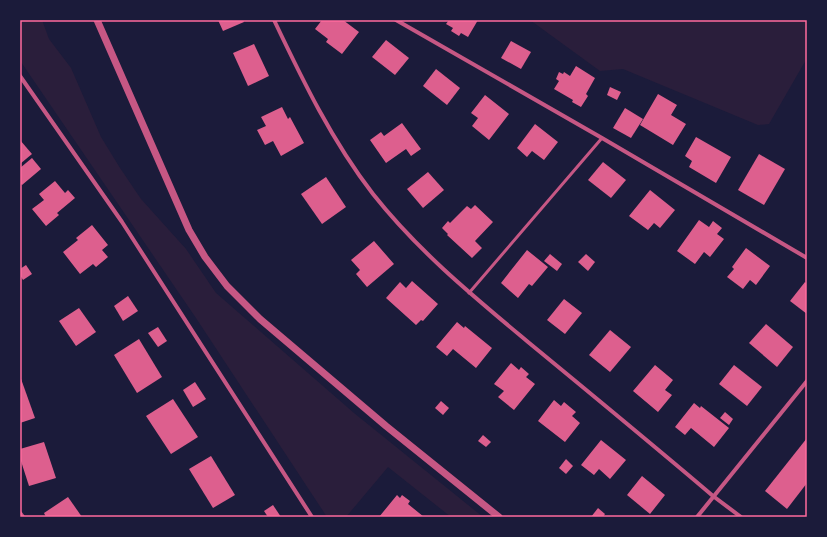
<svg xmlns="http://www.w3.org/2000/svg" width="827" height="537" viewBox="0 0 827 537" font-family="'Sofia Sans Condensed',sans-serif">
	<rect width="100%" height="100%" fill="#1b1b3a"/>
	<g fill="#2a1e3b">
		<path d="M20,20h22l7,19 22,29 30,69 19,31 21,31 45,50 30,44 138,120 129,104h-32l-63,-50 -42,50h-19l-131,-199 -175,-256z"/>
		<path d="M530,20h277v38l-38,66 -11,1 -135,-56 -23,2z"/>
	</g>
	<g fill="#dd5f8e">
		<path d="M218,20h25l1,2 -21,9z"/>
		<path d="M322,20h21l16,12 -17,22 -16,-12 2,-3 -13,-10z"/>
		<path d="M449,20h29l-10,17 -7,-4 -2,3 -8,-5 2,-3 -7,-4z"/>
		<path d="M386,40l23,18 -14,17 -23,-18z"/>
		<path d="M511,41l20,11 -10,17 -20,-11z"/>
		<path d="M254,44l15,32 -21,10 -15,-33z"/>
		<path d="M576,66l19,12 -9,16 2,2 -7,11 -9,-5 1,-2 -19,-11 5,-8 -3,-2 3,-7 4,2 1,-2 6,4z"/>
		<path d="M436,69l24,19 -13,17 -24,-19z"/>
		<path d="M610,87l11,5 -4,8 -10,-5z"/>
		<path d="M658,94l19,11 -6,10 15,9 -13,21 -33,-20z"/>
		<path d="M485,95l24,19 -20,26 -17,-14 6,-8 -7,-5z"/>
		<path d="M282,107l6,12 2,-2 14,26 -23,13 -8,-15 -8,4 -8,-15 9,-4 -5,-9z"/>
		<path d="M625,108l18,11 -12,19 -18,-10z"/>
		<path d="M402,123l19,26 -10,7 -5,-7 -20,14 -16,-23 11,-8 3,4z"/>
		<path d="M535,124l23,18 -14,18 -12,-9 -5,6 -10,-9z"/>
		<path d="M696,137l35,20 -15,26 -27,-16 3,-6 -7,-5z"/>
		<path d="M20,140l12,14 -12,10z"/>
		<path d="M759,154l26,15 -21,36 -26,-15z"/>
		<path d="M32,158l9,11 -19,16 -2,-2v-15z"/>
		<path d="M603,162l23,18 -15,18 -23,-18z"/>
		<path d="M428,172l16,18 -21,18 -16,-19z"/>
		<path d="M326,177l20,30 -24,17 -21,-30z"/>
		<path d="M55,181l10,12 3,-3 7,8 -18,15 2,2 -13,11 -14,-17 12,-9 -5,-6z"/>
		<path d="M650,190l25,20 -15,18 -6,-5 -6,7 -19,-14z"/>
		<path d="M475,205l18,17 -18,19 7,7 -10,10 -25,-23 1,-1 -6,-6 6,-7 2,2 17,-17 4,3z"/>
		<path d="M699,220l10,7 4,-6 9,7 -5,6 7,5 -14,18 -6,-5 -9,12 -18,-13z"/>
		<path d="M92,225l16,20 -6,5 6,7 -12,10 -3,-3 -13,10 -17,-22 15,-12 -2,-2z"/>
		<path d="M374,241l20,23 -27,23 -11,-13 4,-4 -9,-10z"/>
		<path d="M746,248l24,18 -14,19 -6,-5 -7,9 -16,-12 7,-8 -2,-2z"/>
		<path d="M527,250l21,17 -16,19 -3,-2 -11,14 -17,-15z"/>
		<path d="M550,254l12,10 -5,7 -13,-10z"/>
		<path d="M586,254l9,8 -7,9 -10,-9z"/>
		<path d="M26,265l6,9 -9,6 -3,-5v-6z"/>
		<path d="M412,281l26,23 -15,17 -2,-1 -5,5 -30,-27 14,-16 6,6z"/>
		<path d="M805,282l2,2v30l-17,-13z"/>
		<path d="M128,296l10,15 -15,10 -9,-15z"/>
		<path d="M564,299l18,14 -17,21 -18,-14z"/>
		<path d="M79,308l17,24 -20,14 -17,-25z"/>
		<path d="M457,322l7,6 1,-2 27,22 -16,20 -23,-19 -6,7 -11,-9z"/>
		<path d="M766,324l27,23 -16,20 -28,-24z"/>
		<path d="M158,327l9,14 -9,6 -10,-14z"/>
		<path d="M610,330l21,17 -21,25 -21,-17z"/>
		<path d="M139,339l23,38 -25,16 -23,-38z"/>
		<path d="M511,363l8,7 2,-3 8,7 -3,3 9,7 -21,26 -16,-13 6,-6 -10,-7z"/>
		<path d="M655,365l18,15 -8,10 7,5 -14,17 -25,-21z"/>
		<path d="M734,365l28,22 -15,19 -28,-22z"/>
		<path d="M20,376l15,42 -15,5z"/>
		<path d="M195,382l11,17 -13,8 -10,-17z"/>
		<path d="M173,399l25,38 -27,17 -25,-38z"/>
		<path d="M554,400l7,6 3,-4 12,10 -4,4 8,7 -15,19 -27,-21z"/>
		<path d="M441,401l8,7 -6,7 -8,-7z"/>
		<path d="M694,403l6,5 1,-2 28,22 -15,19 -23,-19 -6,7 -10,-8z"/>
		<path d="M725,412l8,7 -4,6 -9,-7z"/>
		<path d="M483,435l8,7 -5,5 -8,-6z"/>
		<path d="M807,438v45l-20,26 -22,-18z"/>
		<path d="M601,440l25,20 -16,19 -11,-10 -5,6 -13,-10z"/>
		<path d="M44,442l12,36 -27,8 -9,-28v-9z"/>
		<path d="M211,456l24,39 -22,13 -24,-39z"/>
		<path d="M566,459l7,7 -7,8 -7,-6z"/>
		<path d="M642,476l23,19 -15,19 -23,-19z"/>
		<path d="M397,495l3,3 2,-3 8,6 -2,3 16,13h-45z"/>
		<path d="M68,497l14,20h-36l-2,-4z"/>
		<path d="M273,505l8,12h-13l-4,-6z"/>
		<path d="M598,508l7,6 -2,3h-12z"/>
	</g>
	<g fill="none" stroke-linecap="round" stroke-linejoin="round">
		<path stroke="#c65784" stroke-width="3" d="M469,293l133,-155"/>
		<g stroke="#c65784" stroke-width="4">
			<path d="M274,20c29,61 58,121 99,174 45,57 100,102 155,148 62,51 124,102 185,154l28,21"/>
			<path d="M396,20l206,118 205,120"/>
			<path d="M20,76l102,146 190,295"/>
			<path d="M20,513l3,4"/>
			<path d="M697,517l110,-136"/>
		</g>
		<path stroke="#c65784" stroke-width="7" d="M97,20l92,210 16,27 22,29 33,33 126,107 113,91"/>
	</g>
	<rect width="827" height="537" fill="none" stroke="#1b1b3a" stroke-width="42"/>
	<rect x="21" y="21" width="785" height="495" fill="none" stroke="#ff6b9d" stroke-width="1.5"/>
</svg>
